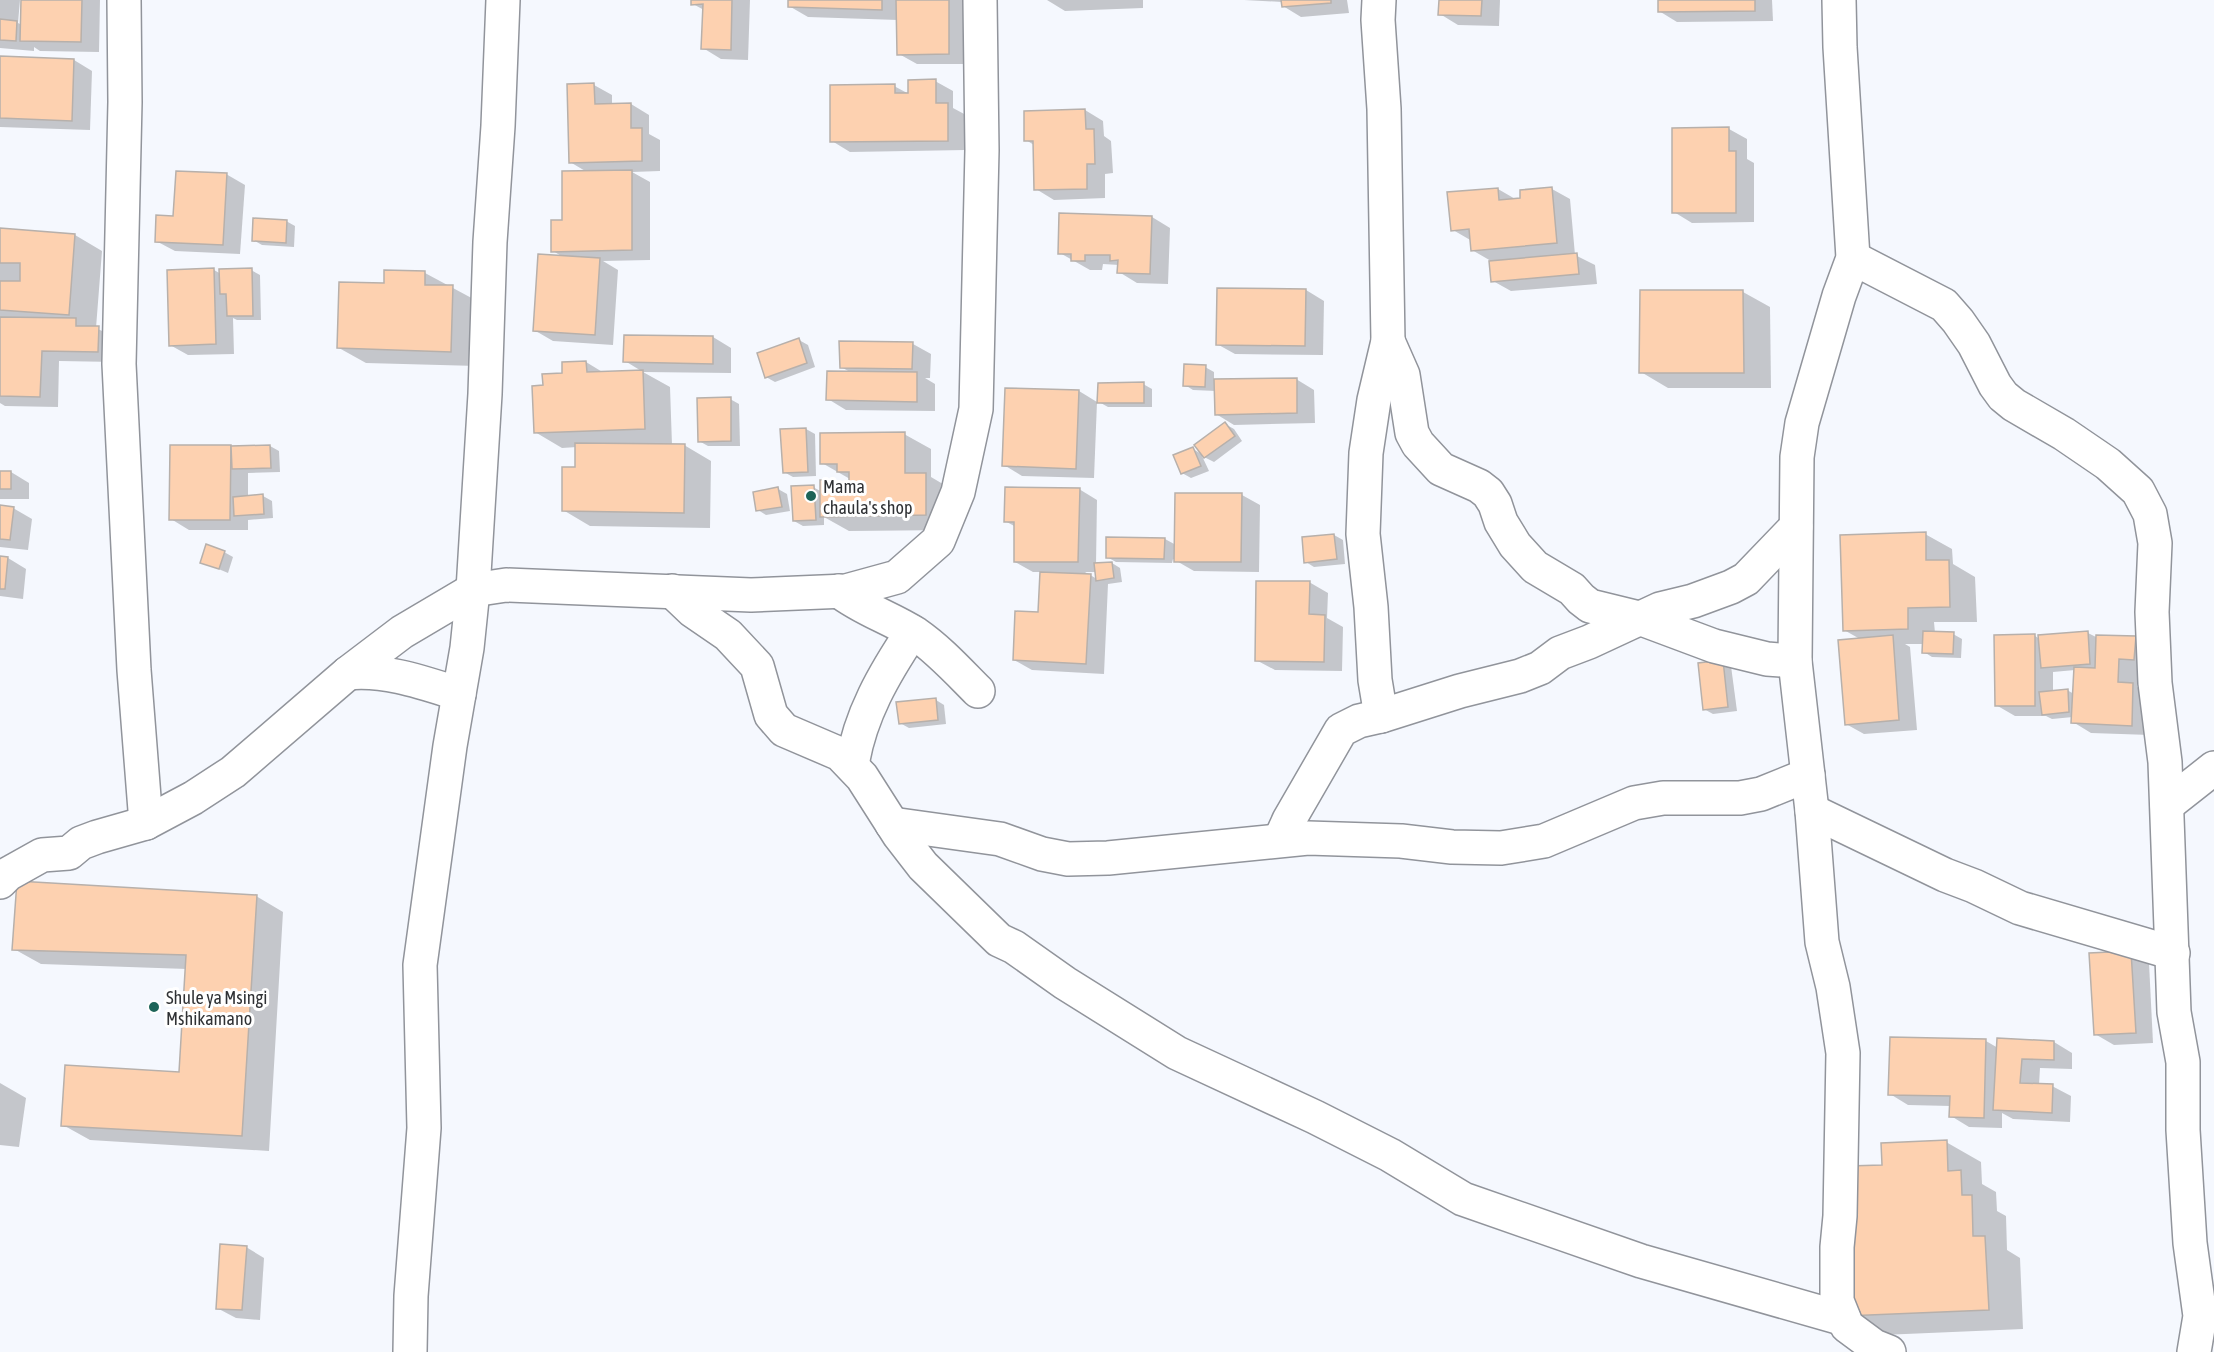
<svg xmlns="http://www.w3.org/2000/svg" width="2214" height="1352" viewBox="0 0 2214 1352" font-family="'Asap Condensed',sans-serif">
	<rect width="100%" height="100%" fill="#f5f8fe"/>
	<g fill="#0003" fill-rule="evenodd">
		<path d="M0,0h20l-2,23 4,2v-25h78l-1,52 -59,-1 -6,-4v4l-34,-3z"/>
		<path d="M693,0h57l-2,60 -27,-1 -18,-11 1,-38 -11,-6z"/>
		<path d="M790,0h177v64h-50l-18,-10 -1,-34 -90,-3 -19,-11z"/>
		<path d="M1047,0h96v8l-78,3z"/>
		<path d="M1244,0h103l2,13 -48,4 -18,-11v-4z"/>
		<path d="M1440,0h60l-1,26 -41,-1 -18,-11z"/>
		<path d="M1659,0h113l1,21 -96,1 -18,-11z"/>
		<path d="M0,58l74,2 18,11 -2,59 -90,-3z"/>
		<path d="M935,81l18,10v17l13,7v35l-116,2 -18,-11 62,-55 15,8z"/>
		<path d="M594,85l18,10v10l19,-1 18,11v19l11,6v31l-28,1 18,10v78l-47,1 15,9 -5,75 -60,-4 -19,-11 29,-73 -10,-6 34,-79 -17,-10z"/>
		<path d="M1085,110l18,11 1,15 7,5 2,32 -8,1v24l-51,2 -18,-11 -2,-44 -8,-5z"/>
		<path d="M1729,129l18,10v20l7,4v59l-62,1 -18,-11z"/>
		<path d="M226,174l19,11 -5,69 -65,-3 -19,-10z"/>
		<path d="M1498,189l19,11 35,-11 18,10 5,56 20,10 2,19 -86,7 -18,-10 -2,-20 -19,-11v-9l-19,-11 -4,-36z"/>
		<path d="M1152,217l18,11 -2,56 -31,-1 -18,-11v-7l-16,-1 -1,6h-12l-30,-17z"/>
		<path d="M286,221l9,5 -1,21 -32,-2 -9,-5z"/>
		<path d="M0,230l75,5 27,16 -6,77 20,10v24l-57,-1 -1,46 -53,-1 -5,-3z"/>
		<path d="M214,270l7,4 30,-4 9,5 1,45h-24l-4,-2 1,36 -46,1 -18,-10 -2,-74z"/>
		<path d="M425,273l54,29 -2,64 -111,-3 -27,-15 46,-63z"/>
		<path d="M1306,290l18,11 -1,54 -88,-1 -18,-10z"/>
		<path d="M1641,292h102l27,15 1,81h-103l-27,-16z"/>
		<path d="M713,337l18,11v25l-88,-1 27,15 2,58h12l27,16 -1,67 -120,-2 -27,-16 14,-41v-22l-15,1 -27,-16 9,-45 42,-25 18,11 39,-1 -18,-11z"/>
		<path d="M799,340l9,5 7,22 -40,15 -9,-5z"/>
		<path d="M841,343l72,1 18,10 -1,24h-5l10,6v27l-89,-1 -18,-11 22,-27 -9,-5z"/>
		<path d="M1205,367l9,5v9l82,-2 18,11 1,33 -81,2 -18,-11v-23l-23,-1 -8,-5z"/>
		<path d="M1143,384l9,5v18h-44l-9,-5z"/>
		<path d="M1079,391l18,11 -3,76 -72,-2 -18,-11z"/>
		<path d="M730,399l9,5 1,42h-32l-9,-5z"/>
		<path d="M1225,424l9,5 8,12 -28,21 -12,-6 7,15 -18,7 -9,-5 11,-24 10,6z"/>
		<path d="M806,429l9,5 1,42 -23,1 -9,-5 -2,-42z"/>
		<path d="M904,434l27,15v28l22,13v40l-104,1 -25,-14v8l-21,1 -9,-5 19,-34 9,5 13,-11 8,5h7v-7l-28,-16z"/>
		<path d="M270,446l9,5 1,21 -32,1v24l15,-1 9,5 1,17 -25,2v10h-59l-18,-11 59,-72z"/>
		<path d="M0,472h11l18,11v16h-29z"/>
		<path d="M778,489l9,5 3,17 -24,4 -8,-5z"/>
		<path d="M1079,489l18,11 -1,65 16,-2 8,5 2,14 -14,2 -4,90 -72,-4 -18,-10 25,-46 3,-42h-9l-18,-10 1,-35 -11,-6zM1085,572h12v7z"/>
		<path d="M1176,494l66,1 18,10 -1,67 -65,-1 -21,-12 -1,4 -56,-1 -9,-5 58,-18 11,6z"/>
		<path d="M0,507l13,1 19,11 -4,31 -28,-3z"/>
		<path d="M1925,534l27,15 1,15 22,13 2,45h-43l1,11 18,1 9,5 -1,19 -29,-1 -8,-5v-8h-19l5,3 7,83 -53,4 -18,-10 14,-85 -16,-9z"/>
		<path d="M1334,535l9,5 2,24 -31,3 -8,-5z"/>
		<path d="M224,552l9,5 -5,16 -26,-11z"/>
		<path d="M0,558h8l18,11 -3,30 -23,-3z"/>
		<path d="M1309,582l19,11 -1,25 16,9 -1,44 -67,-1 -19,-10z"/>
		<path d="M2088,633l10,5h37l18,10 -1,22 -15,-1v18l14,8 -1,40 -59,-2 -18,-11v-5l-21,2 -6,-3h-31l-19,-11 39,-69 5,3zM2075,670l-1,24 -7,-4 -14,2v-20z"/>
		<path d="M1722,661l9,5 6,45 -24,3 -9,-5z"/>
		<path d="M936,700l8,5 2,19 -37,4 -9,-5z"/>
		<path d="M256,896l27,16 -14,239 -179,-11 -27,-15 117,-51 7,-105 -146,-5 -27,-15z"/>
		<path d="M2131,952l18,11 4,80 -39,2 -19,-11z"/>
		<path d="M1998,1040l56,2 18,11v16l-32,-1 -1,17 13,1 19,10 -1,26 -57,-3 -11,-6v15l-33,-1 -18,-11v-10l-43,-1 -18,-11 96,-53 12,7z"/>
		<path d="M0,1083l26,15 -7,49 -19,-2z"/>
		<path d="M1946,1142l35,20 1,22 14,8 1,19 9,5 1,34 13,8 3,71 -141,6 -35,-20 37,-148z"/>
		<path d="M246,1247l18,11 -4,62 -24,-2 -19,-10z"/>
	</g>
	<g fill="#fdd1b0" stroke="#b7b0ab" stroke-width="1.5">
		<path d="M21,0h61l-1,42 -61,-1z"/>
		<path d="M691,0h41l-1,50 -30,-1 2,-45 -12,1z"/>
		<path d="M788,0h94v10l-94,-3z"/>
		<path d="M896,0h53v54l-52,1z"/>
		<path d="M1281,0h50v3l-49,4z"/>
		<path d="M1439,0h43l-1,16 -43,-1z"/>
		<path d="M1658,0h97v11l-97,1z"/>
		<path d="M0,19l17,2 -1,20 -16,-1z"/>
		<path d="M0,56l74,3 -2,62 -72,-3z"/>
		<path d="M936,79v24h12v38l-118,1v-57l65,-1v9h13v-13z"/>
		<path d="M594,83l1,21 36,-1v25h11v33l-73,2 -2,-79z"/>
		<path d="M1085,109l1,20h8l1,35h-8v25l-53,1 -1,-49h-9v-30z"/>
		<path d="M1729,127v24h7v62h-64v-85z"/>
		<path d="M632,170v80l-81,2v-32h11v-49z"/>
		<path d="M176,171l51,2 -4,72 -68,-3 1,-27 17,1z"/>
		<path d="M1552,187l5,56 -86,8 -2,-22 -18,2 -4,-39 51,-4 1,12 21,-2v-8z"/>
		<path d="M1059,213l93,3 -2,58 -33,-1 1,-13 -8,1v-6h-25v6h-14v-7h-13z"/>
		<path d="M253,218l34,2 -1,23 -34,-2z"/>
		<path d="M0,228l75,6 -6,81 -69,-5v-29h20v-18h-20z"/>
		<path d="M1577,253l2,21 -88,8 -2,-21z"/>
		<path d="M538,254l62,4 -5,77 -62,-4z"/>
		<path d="M214,268l2,76 -47,2 -2,-76z"/>
		<path d="M252,268l1,48h-26l-1,-22h-6l-1,-25z"/>
		<path d="M384,270l41,1v14h28l-2,67 -114,-4 2,-66 45,1z"/>
		<path d="M1217,288l89,1 -1,57 -89,-1z"/>
		<path d="M1640,290h103l1,83h-105z"/>
		<path d="M0,317l76,1v8h23l-1,26 -56,-1 -2,46 -40,-1z"/>
		<path d="M624,335l89,1v28l-90,-2z"/>
		<path d="M799,338l8,25 -42,15 -8,-25z"/>
		<path d="M839,341l74,1 -1,27 -72,-1z"/>
		<path d="M586,361l1,11 56,-2 2,59 -111,4 -2,-47 11,-1 -1,-11 20,-1v-11z"/>
		<path d="M1184,364l22,1 -1,22 -22,-1z"/>
		<path d="M827,371l90,1v30l-91,-2z"/>
		<path d="M1297,378v35l-82,2 -1,-36z"/>
		<path d="M1144,382v21h-47l1,-20z"/>
		<path d="M1005,388l74,2 -3,79 -74,-3z"/>
		<path d="M731,397v44l-33,1 -1,-44z"/>
		<path d="M1225,422l10,14 -31,22 -10,-13z"/>
		<path d="M806,428l2,44 -25,1 -3,-44z"/>
		<path d="M905,432v41h21v42l-106,2v-37h15v5h14v-13h-12v-8h-17v-31z"/>
		<path d="M575,443l110,1 -1,69 -122,-2v-44h13z"/>
		<path d="M170,445h61l-1,75h-61z"/>
		<path d="M270,445l1,23 -39,1 -1,-23z"/>
		<path d="M1193,447l8,19 -20,8 -8,-19z"/>
		<rect x="0" y="471" width="11" height="18"/>
		<path d="M814,485l2,35 -23,1 -2,-35z"/>
		<path d="M778,487l4,20 -26,4 -3,-19z"/>
		<path d="M1005,487l75,1 -2,74h-64v-40h-10z"/>
		<path d="M1175,493h67l-1,69h-67z"/>
		<path d="M263,494l1,20 -30,2 -1,-19z"/>
		<path d="M0,505l14,2 -4,33 -10,-1z"/>
		<path d="M1926,532v28h23l1,47 -42,1v21l-65,2 -3,-96z"/>
		<path d="M1334,534l3,25 -33,4 -2,-26z"/>
		<path d="M1106,537l59,1 -1,21 -58,-1z"/>
		<path d="M206,544l19,7 -6,18 -19,-6z"/>
		<path d="M0,556l8,1 -3,32h-5z"/>
		<path d="M1112,562l2,16 -18,3 -2,-18z"/>
		<path d="M1040,572l51,2 -5,90 -73,-4 2,-49 23,1z"/>
		<path d="M1256,581h54l-1,33 16,1 -1,47 -69,-1z"/>
		<path d="M1923,631l31,1 -1,22 -31,-1z"/>
		<path d="M2088,631l2,33 -49,4 -3,-33z"/>
		<path d="M2035,634v72h-40l-1,-71z"/>
		<path d="M1893,635l6,85 -54,5 -7,-85z"/>
		<path d="M2096,635l40,1 -2,24 -15,-1 -1,23 15,1 -1,43 -61,-3 3,-56 21,1z"/>
		<path d="M1723,660l5,47 -25,3 -5,-47z"/>
		<path d="M2068,689l1,23 -27,3 -3,-23z"/>
		<path d="M936,698l2,22 -39,4 -3,-22z"/>
		<path d="M17,881l240,14 -15,241 -181,-10 4,-61 114,7 7,-117 -174,-5z"/>
		<path d="M2131,951l5,82 -42,2 -5,-82z"/>
		<path d="M1890,1037l96,2 -2,79 -35,-1 1,-21 -62,-1z"/>
		<path d="M1997,1038l57,3v19l-32,-1 -2,24 33,1 -1,29 -59,-3z"/>
		<path d="M1947,1140l1,31 13,-1 1,25h10l1,41h12l4,74 -144,6 3,-150 34,-1 -1,-22z"/>
		<path d="M220,1244l27,2 -5,64 -26,-1z"/>
	</g>
	<g fill="none" stroke-linecap="round" stroke-linejoin="round">
		<defs>
			<g id="street">
				<path d="M124,0l1,102 -6,262 15,306 12,153"/>
				<path d="M1379,0l-1,20 6,89 4,232 -14,59 -8,53 -3,81 8,73 4,73 6,36"/>
				<path d="M1839,0l1,47 13,211 -14,38 -37,127 -5,34 -2,204 17,150 10,131 11,45 10,66 -3,163 -3,31v54l10,25 27,20 15,6"/>
				<path d="M1853,258l91,47 14,16 16,23 21,41 8,11 11,9 50,29 44,30 30,27 12,23 5,29 -3,69 3,71 10,79 9,250 9,50v68l7,113 10,73 -6,36"/>
				<path d="M1388,341l15,34 9,58 6,11 23,25 38,17 9,7 7,11 6,18 14,23 20,22 37,22 9,10 9,7 49,12 75,28 53,13 28,2"/>
				<path d="M672,591l21,20 35,24 29,31 14,49 13,15 56,24 22,23 37,58 24,31 76,74 15,7 51,36 112,70 138,64 75,38 73,44 178,62 203,58"/>
				<path d="M839,591c23,18 52,27 77,43 23,16 42,37 62,57"/>
				<path d="M348,673c37,-4 76,10 111,21"/>
				<path d="M852,765c8,-50 32,-91 60,-133"/>
				<path d="M2167,805l47,-37"/>
				<path d="M1812,811l133,64 29,11 46,22 153,45"/>
				<path d="M892,824l108,15 42,15 26,5 40,-1 200,-20 93,3 51,6 49,1 43,-7 90,-38 29,-5h77l21,-4 47,-19"/>
				<path d="M1280,840l9,-20 52,-90 18,-9 22,-5 79,-25 60,-15 20,-8 20,-15 29,-11 71,-33 33,-8 38,-14 15,-8 50,-52"/>
				<path d="M0,882l8,-8 34,-19 27,-2 12,-10 16,-6 49,-14 47,-25 40,-26 115,-99 54,-41 71,-42 33,-5 245,10 95,-4 51,-14 41,-36 20,-49 18,-83 6,-259 -2,-150"/>
				<path d="M410,1352l1,-56 13,-168 -4,-163 30,-219 17,-98 6,-58 12,-196 5,-152 8,-116 5,-126"/>
			</g>
		</defs>
		<use href="#street" stroke="#91949b" stroke-width="36"/>
		<use href="#street" stroke="#fff" stroke-width="33"/>
	</g>
	<g fill="#1d6458" stroke="#fff" stroke-width="2">
		<circle cx="811" cy="496" r="6"/>
		<circle cx="154" cy="1007" r="6"/>
	</g>
	<g text-anchor="middle" dominant-baseline="central" stroke-width="6" stroke-linejoin="round" paint-order="stroke">
		<g font-size="18" fill="#2f3134" stroke="#fff" text-anchor="start">
			<text x="823" y="486">Mama<tspan x="823" dy="21">chaula's shop</tspan></text>
			<text x="166" y="997">Shule ya Msingi<tspan x="166" dy="21">Mshikamano</tspan></text>
		</g>
	</g>
</svg>
